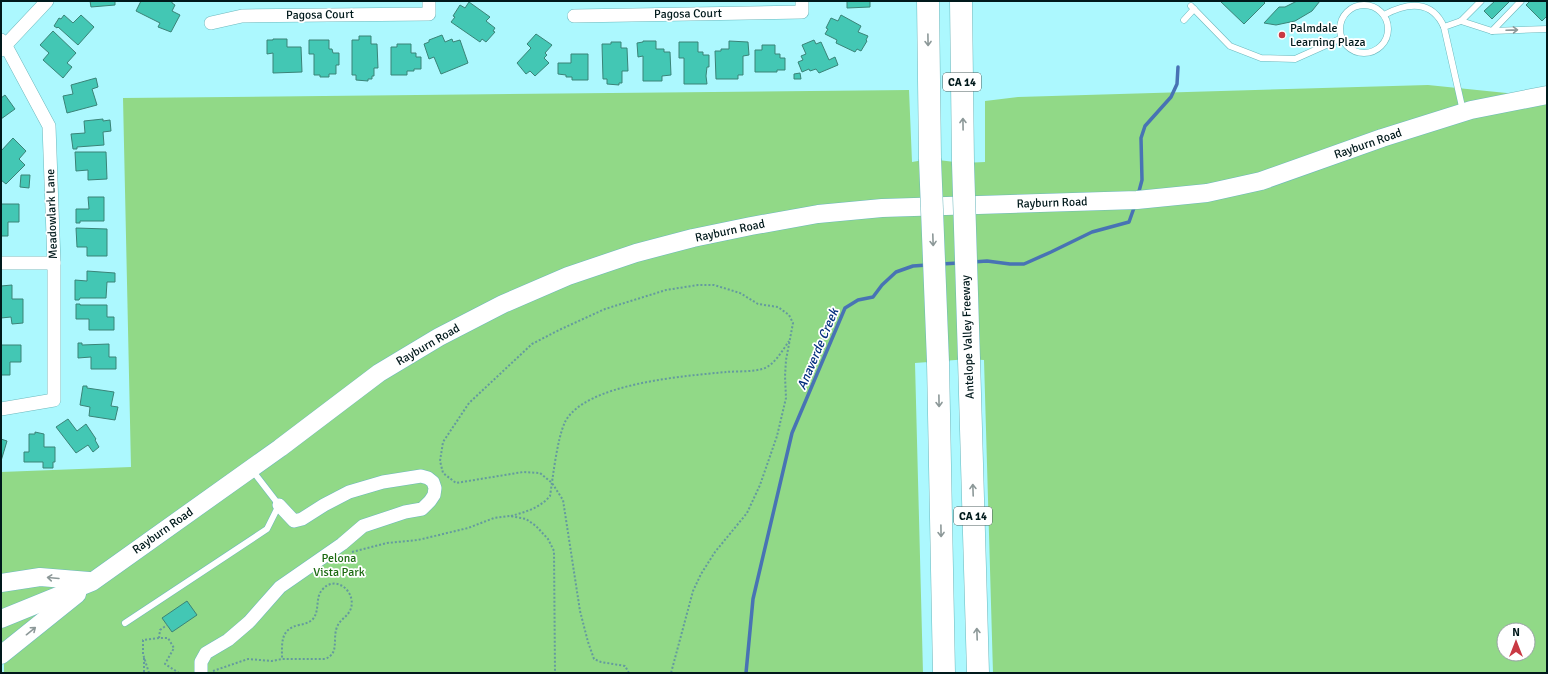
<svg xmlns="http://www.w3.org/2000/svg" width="1548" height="674" viewBox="0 0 1548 674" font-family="Signika,sans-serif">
	<rect width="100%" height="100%" fill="#acf8fe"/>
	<path fill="#91d987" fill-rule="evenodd" d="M1428,85l119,12v576h-554l-9,-313 -15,-1 -54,4 8,310h-919v-15l-3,-9v-177l130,-5 -8,-369 786,-8 3,72 18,-3 33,4 22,-1v-61l33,-4zM1504,630h24v24h-24z"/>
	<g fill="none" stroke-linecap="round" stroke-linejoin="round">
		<g stroke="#4873b4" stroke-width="3.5">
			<path d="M1138,195l4,-15 -1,-42 4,-12 26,-29 6,-13 1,-17"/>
			<path d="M973,262l14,-1 23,3h14l27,-12 41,-20 37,-10 6,-17"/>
			<path d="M941,264l18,-1"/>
			<path d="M746,673l7,-74 39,-166 53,-125 13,-8 15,-3 9,-12 14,-13 17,-6 14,-1"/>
		</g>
	</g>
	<g fill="#43c7b4" stroke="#3a8377">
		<path d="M90,1h25v4l-24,2z"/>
		<path d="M141,1h31v2l3,2 -3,6 8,4 -9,17 -13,-5 2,-4 -24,-12z"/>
		<path d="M847,1h23v6l-23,1z"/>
		<path d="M1220,1h43l2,2 -21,21z"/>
		<path d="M1297,1h23l-8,10 -17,10 -19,4 -12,-2 15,-16h6z"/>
		<path d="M1495,1h15l-18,18 -8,-8z"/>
		<path d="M1530,1h17v15l-5,5 -16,-16z"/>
		<path d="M469,2l21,15 -4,4 9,7 -2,3 2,1 -9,10 -4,-3 -2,3 -29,-20 4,-5 -2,-1 7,-11 5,3z"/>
		<path d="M64,15l9,8 8,-8 13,12 -16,18 -20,-18 -1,1 -3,-2 5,-8 2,1z"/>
		<path d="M841,15l20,11 -3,6 10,4 -2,4 1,1 -6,10 -4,-2 -2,3 -19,-9 1,-3 -12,-6 3,-5 -2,-1 5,-10 7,3z"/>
		<path d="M53,31l23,22 -9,10 5,4 -9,11 -20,-18 6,-7 -9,-8z"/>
		<path d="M536,34l16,11 -7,8 2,2 -3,3 5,5 -14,13 -5,-5 -4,3 -9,-11 14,-15 -4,-4z"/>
		<path d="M442,35l3,7 7,-3 1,3 7,-2 8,23 -27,11 -7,-17 -5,2 -5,-15 5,-2v-2z"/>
		<path d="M359,36h12v8h6l1,24h-4v8h-2v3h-4v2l-12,-1v-5h-4v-35h7z"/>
		<path d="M273,39h14v8h14l1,25 -29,1v-20l-6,1v-14h6z"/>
		<path d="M309,40h20v9h3l1,4h6v12h-3v9h-7v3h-9v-2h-6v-21h-5z"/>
		<path d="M814,40l2,4 5,-2 8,18 6,-3 3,8 -19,8 -3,-4 -6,2 -1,-2 -7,3 -4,-10 5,-2 -2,-4 5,-2 -4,-9z"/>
		<path d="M643,41h13v8h8v3h6l1,23 -9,1v5h-19v-25l-5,1 -1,-14 6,-1z"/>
		<path d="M729,41l19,1 1,13 -6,1v19h-5v4h-22l-1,-28h6v-2h8z"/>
		<path d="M611,42h10v6h6l1,23h-6v12h-3v2l-12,-1v-5h-4l-1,-35h9z"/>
		<path d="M679,42h19v10h5v3h6v12h-2l-1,9 1,8h-23v-26h-5z"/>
		<path d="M397,44h14v9h5v4h5v12h-7v2h-7v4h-16v-28h6z"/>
		<path d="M762,45h13v9h5v4h5v12h-8v2h-22v-22h7z"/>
		<path d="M571,54h17v26h-16v-3h-6v-2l-8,-1v-11h13z"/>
		<path d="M800,73l1,6h-7v-5z"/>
		<path d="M96,78l2,9 -6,2 5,16 -30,8 -4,-17 10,-2 -2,-9z"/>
		<path d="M5,95l10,14 -14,10v-21z"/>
		<path d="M103,119v2l7,-1 1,11 -8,1 1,13 -27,2v2h-4l-2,-15 14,-1 -1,-12z"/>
		<path d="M13,138l13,13 -7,8 6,6 -19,19 -5,-4v-29z"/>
		<path d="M75,152h31l1,27 -19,1v-10l-12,1z"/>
		<path d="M21,175h9l-1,13 -9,-1z"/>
		<path d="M88,197h16v24h-24v2h-4v-14h13z"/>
		<path d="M1,204h18v18h-11v14h-7z"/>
		<path d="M76,228l31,1v27h-20v-9h-10z"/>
		<path d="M87,271l28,2v9h-8l-1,16h-26l-1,2h-4v-20l12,1z"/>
		<path d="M12,285v14h11v24l-11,1 -1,-7 -10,1v-32z"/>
		<path d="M76,304h4v1h27v12h7v13h-25v-11h-13z"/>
		<path d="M78,343h4v2l27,-1v13h7v12h-25v-12l-13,1z"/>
		<path d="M1,345h20v17h-11v13h-9z"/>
		<path d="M83,386h4v2l27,4 -3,14 7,1 -3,13 -26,-4 1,-9 -10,-2z"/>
		<path d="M68,419l9,12 9,-7 10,15 -1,1 4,7 -6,5 -5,-7 -12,8 -20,-26z"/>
		<path d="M35,432l9,2v13h11v15h-2v6h-10v-6h-19v-10h5v-18h6z"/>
		<path d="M1,439l6,2 -6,20z"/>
		<path d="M187,601l10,14 -25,17 -10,-14z"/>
	</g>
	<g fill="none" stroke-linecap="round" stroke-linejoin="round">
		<defs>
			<g id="lane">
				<circle cx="1364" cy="29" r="24"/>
				<path d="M1191,6l39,40 31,12 34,1 47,-21"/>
				<path d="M1384,15c24,-13 48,-15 60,12"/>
				<path d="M1184,20l10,-11"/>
				<path d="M1461,21l31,10 55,-2"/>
				<path d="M1492,31l29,-30"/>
				<path d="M1463,111l-19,-84 17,-6 20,-20"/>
				<path d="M125,623l142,-94 12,-24 -27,-35"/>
			</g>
			<g id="street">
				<path d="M574,16l228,-4v-11"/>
				<path d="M211,23l31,-7 187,-2v-13"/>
				<path d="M1,40l5,6 43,80 5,137v137l-53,9"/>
				<path d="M1,50l46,-49"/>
				<path d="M1,263h53"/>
				<path d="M201,673v-11l5,-9 22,-13 21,-18 31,-35 62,-43 21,-18 42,-14 17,-3 8,-8 4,-6 1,-7 -2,-6 -5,-4 -7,-2 -38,6 -34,10 -25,13 -22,14 -8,2 -15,-16"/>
			</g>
			<g id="secondary">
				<path d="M1,583l39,-6 49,4"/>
				<path d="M1,619l91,-37 188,-134 99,-75 60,-36 64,-33 65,-28 68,-23 57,-15 58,-12 67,-12 64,-6 255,-8 70,-7 54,-12 121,-43 89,-28 76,-15"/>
				<path d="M1,655l76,-61"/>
			</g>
			<g id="highway">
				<path d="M928,1l2,158"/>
				<path d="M961,1l2,162"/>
				<path d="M969,359l9,314"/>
				<path d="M938,362l6,311"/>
			</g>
		</defs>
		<use href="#lane" stroke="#6cb8bd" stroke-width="7"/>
		<use href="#street" stroke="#6cb8bd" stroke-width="14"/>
		<use href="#secondary" stroke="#6cb8bd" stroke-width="19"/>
		<use href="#highway" stroke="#6cb8bd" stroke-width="23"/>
		<g stroke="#649a9e" stroke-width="2" stroke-dasharray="2 2" stroke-linecap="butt">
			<path d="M511,516c14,-4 29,-8 39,-20 3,-19 7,-57 15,-74 20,-39 121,-46 161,-50 11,-1 25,0 36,-3 12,-3 20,-18 27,-28"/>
			<path d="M352,552l35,-9 31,-3 50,-12 26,-10 16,-2 16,3 10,7 12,13 6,12 1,122"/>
			<path d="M159,638l1,-8 7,-5"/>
			<path d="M144,658v15"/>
			<path d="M213,671l35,-12 24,2 10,-2h43c15,-6 7,-19 12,-32 3,-8 12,-11 14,-19 5,-17 -16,-34 -29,-18 -7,8 -2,20 -9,29 -4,4 -9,5 -14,6 -19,4 -17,18 -17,34"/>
			<path d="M149,673l-6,-19v-14l16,-2h9l6,10 -9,16 14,9"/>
			<path d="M629,673l-4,-7 -24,-4 -7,-3 -6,-17 -8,-31 -17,-111 -11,-17 -12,-10 -17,-1 -67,11 -13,-10 -3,-12 3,-19 26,-39 63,-59 27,-14 46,-21 61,-19 32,-5h16l26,8 18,11 20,3 11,8 4,8 -7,37 -1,16 1,22 -9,38 -17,49 -13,28 -32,39 -14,22 -8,17 -22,82"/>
		</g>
		<use href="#lane" stroke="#fff" stroke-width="6"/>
		<use href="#street" stroke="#fff" stroke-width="13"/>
		<use href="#secondary" stroke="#fff" stroke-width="18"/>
		<use href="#highway" stroke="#fff" stroke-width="22"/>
		<defs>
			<g id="highway-bridge">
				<path d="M930,159l8,203"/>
				<path d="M963,163l6,196"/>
			</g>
		</defs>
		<use href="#highway-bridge" stroke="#6cb8bd" stroke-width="23" stroke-linecap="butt"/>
		<use href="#highway-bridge" stroke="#fff" stroke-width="22"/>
	</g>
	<defs><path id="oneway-shaft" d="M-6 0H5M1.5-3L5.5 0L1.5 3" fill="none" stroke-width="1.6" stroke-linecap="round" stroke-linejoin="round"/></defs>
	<g stroke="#8c9898">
		<use href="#oneway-shaft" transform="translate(1512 30) rotate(-2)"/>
		<use href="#oneway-shaft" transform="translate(928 40) rotate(89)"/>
		<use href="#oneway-shaft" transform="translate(963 124) rotate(-91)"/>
		<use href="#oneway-shaft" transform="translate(933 240) rotate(88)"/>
		<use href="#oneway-shaft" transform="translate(939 401) rotate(89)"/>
		<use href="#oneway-shaft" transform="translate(973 490) rotate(-92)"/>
		<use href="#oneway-shaft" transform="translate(941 531) rotate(89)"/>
		<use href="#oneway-shaft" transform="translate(53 578) rotate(-175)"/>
		<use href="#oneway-shaft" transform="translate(31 631) rotate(-39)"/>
		<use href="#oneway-shaft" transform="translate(977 634) rotate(-92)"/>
	</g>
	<circle fill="#c93943" stroke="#fff" stroke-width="1.5" cx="1282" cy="35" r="4"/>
	<g text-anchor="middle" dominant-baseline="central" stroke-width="3.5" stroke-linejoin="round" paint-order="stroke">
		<g fill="#fff" stroke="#4c5e5f" stroke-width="1">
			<rect x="943" y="73" width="38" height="18" rx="3"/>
			<rect x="954" y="507" width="38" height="18" rx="3"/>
		</g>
		<g font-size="11" font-weight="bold" fill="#00191b">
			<text x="962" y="82">CA 14</text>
			<text x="973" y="516">CA 14</text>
		</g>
		<g font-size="12" fill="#00191b" stroke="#fff">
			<text transform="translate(688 14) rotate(-1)">Pagosa Court</text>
			<text transform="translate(320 15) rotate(-1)">Pagosa Court</text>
			<text transform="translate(1368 144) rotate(-19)">Rayburn Road</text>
			<text transform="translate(1052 203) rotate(-2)">Rayburn Road</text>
			<text transform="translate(52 214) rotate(-92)">Meadowlark Lane</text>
			<text transform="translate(730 231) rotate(-12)">Rayburn Road</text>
			<text transform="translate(968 337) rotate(-92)">Antelope Valley Freeway</text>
			<text transform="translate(428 345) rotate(-30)">Rayburn Road</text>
			<text transform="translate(163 531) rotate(-35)">Rayburn Road</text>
		</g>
		<g font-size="12" fill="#00191b" stroke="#fff" text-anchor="start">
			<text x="1290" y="28">Palmdale<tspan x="1290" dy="14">Learning Plaza</tspan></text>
		</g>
		<g font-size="12" fill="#1c6a11" stroke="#fff">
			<text x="339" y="558">Pelona<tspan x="339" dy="14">Vista Park</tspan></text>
		</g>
		<g font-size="13" font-style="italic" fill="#042f7e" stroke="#fff">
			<text transform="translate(818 349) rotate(-67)">Anaverde Creek</text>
		</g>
	</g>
	<rect width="1548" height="674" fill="none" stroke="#00191b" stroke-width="4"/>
	<g transform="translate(1516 642)"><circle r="19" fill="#ffffff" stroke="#99a3a4"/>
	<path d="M0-3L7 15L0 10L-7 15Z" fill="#c93943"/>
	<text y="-6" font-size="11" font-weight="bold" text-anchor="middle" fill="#00191b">N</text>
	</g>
</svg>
